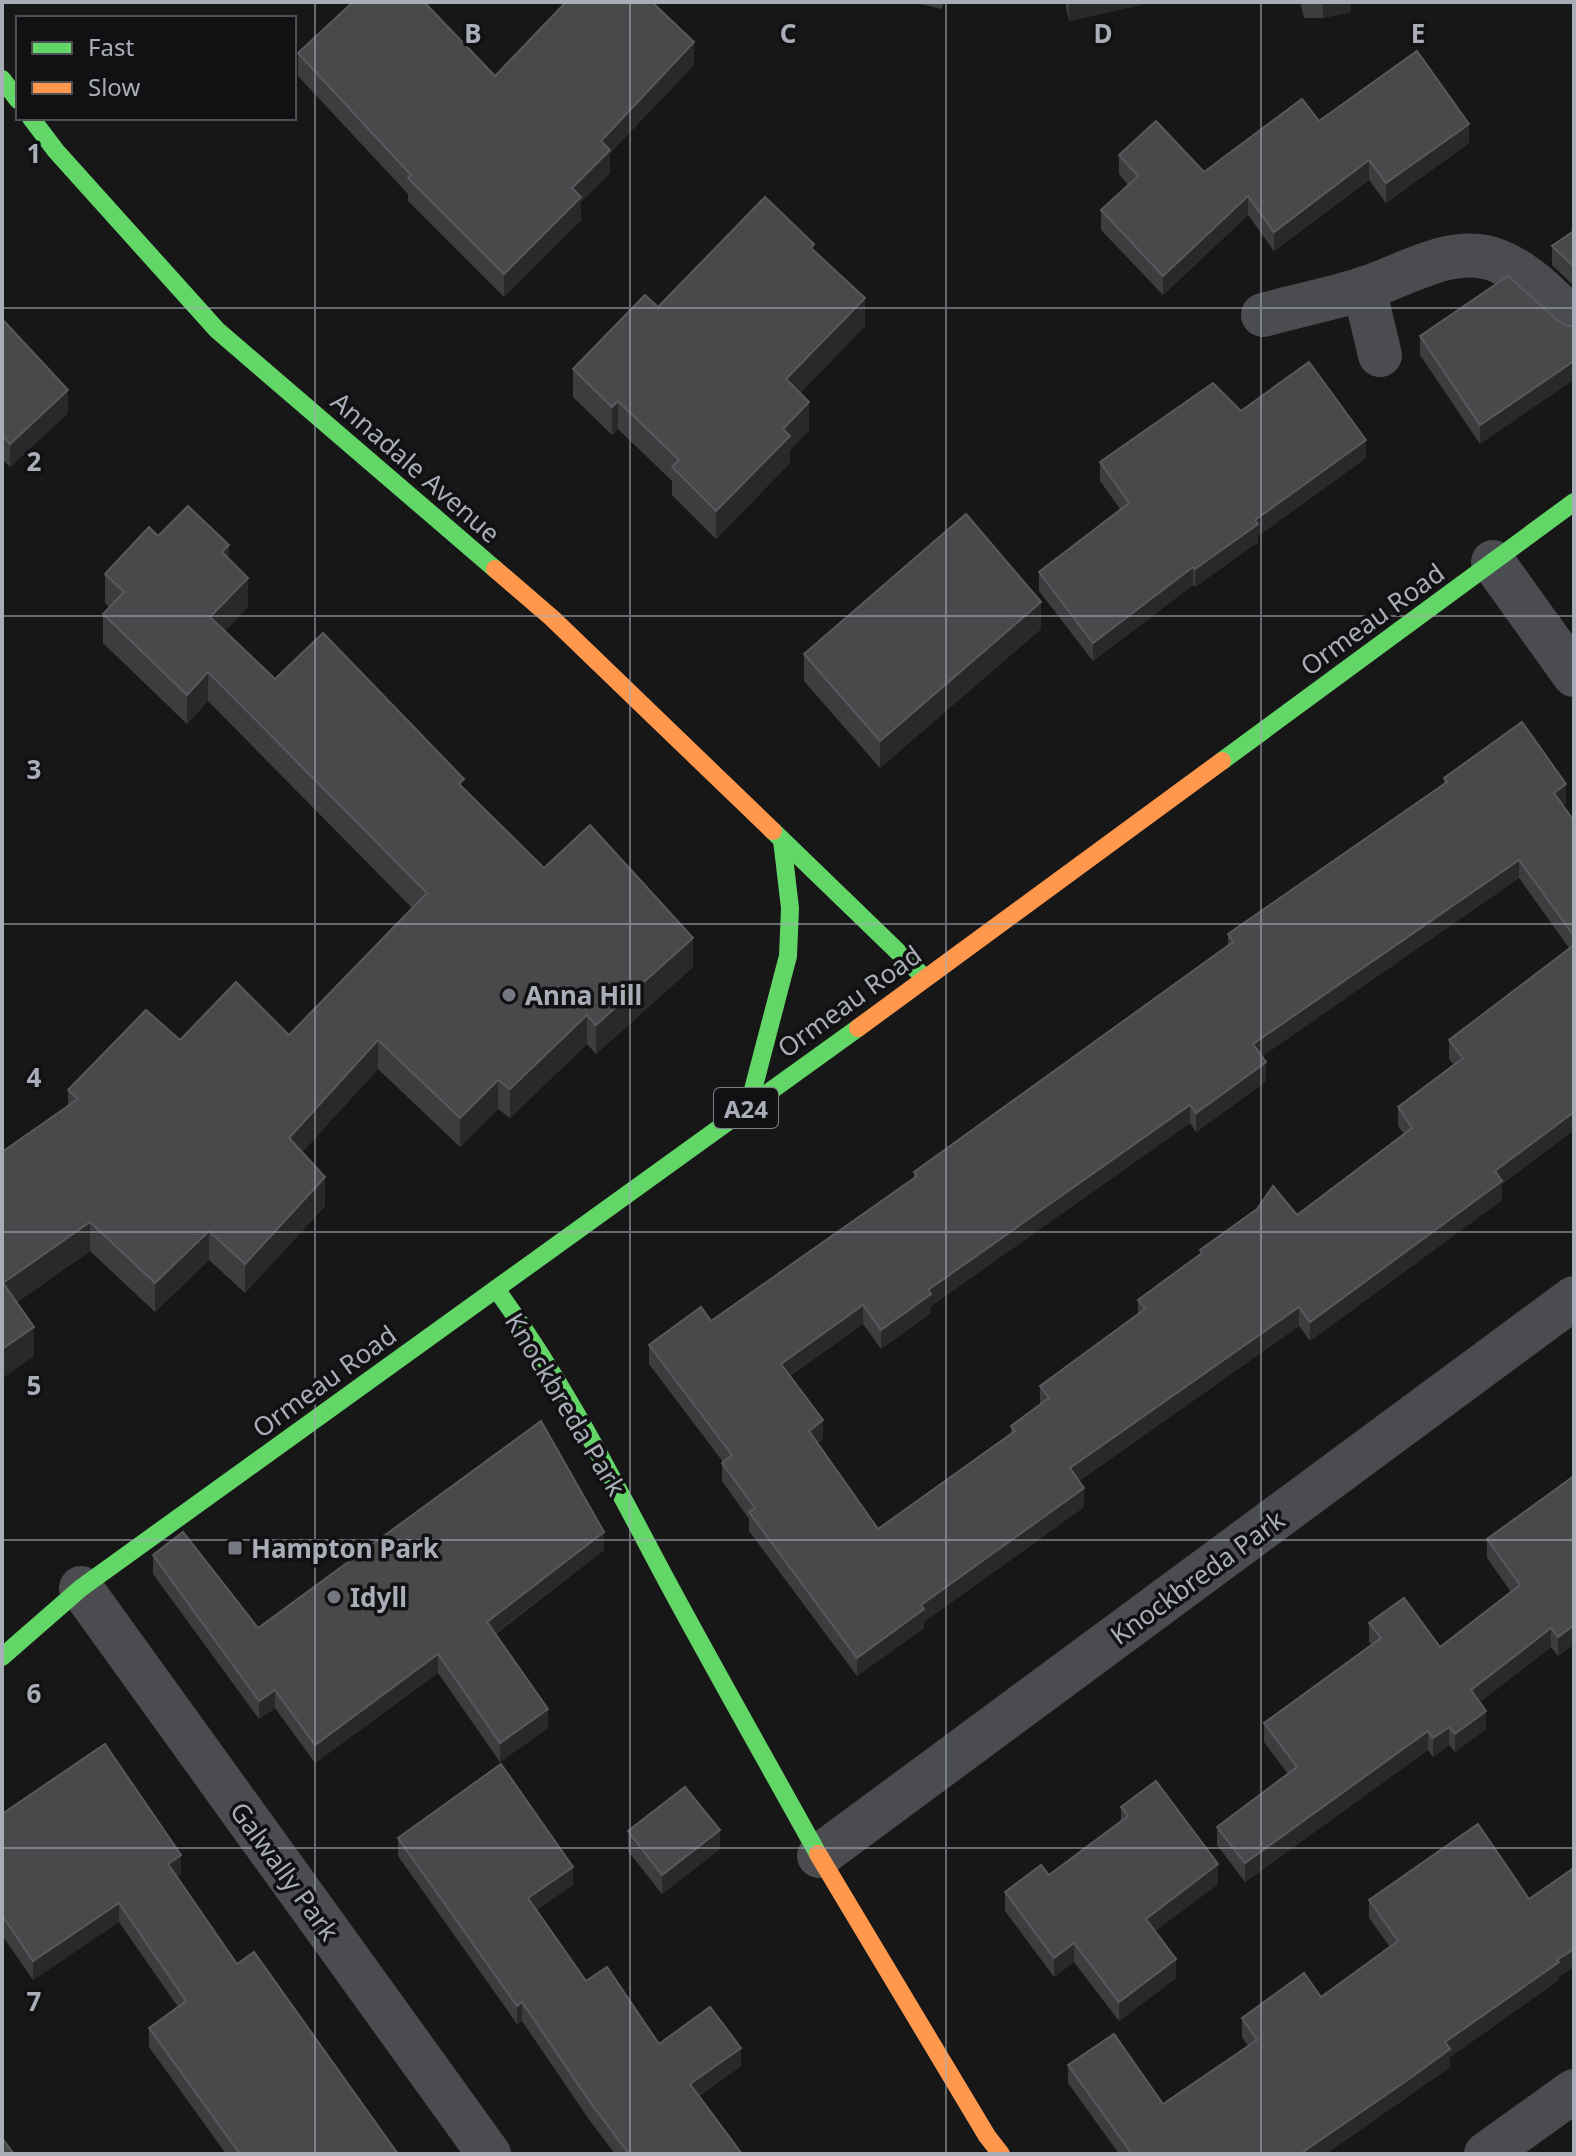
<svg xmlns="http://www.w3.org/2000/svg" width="1576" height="2156" viewBox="0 0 1576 2156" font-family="'Noto Sans',sans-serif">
	<rect width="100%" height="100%" fill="#171717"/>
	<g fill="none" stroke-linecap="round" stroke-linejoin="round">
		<g stroke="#4b4c50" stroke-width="44">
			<path d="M1364,288l16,67"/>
			<path d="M1263,315c33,-9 67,-16 100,-26 41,-13 92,-47 135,-28 30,12 53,37 76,60"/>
			<path d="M1493,562l81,113"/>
			<path d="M81,1588l408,566"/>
			<path d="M819,1856l755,-558"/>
			<path d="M1486,2154l88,-63"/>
		</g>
		<g stroke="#63d668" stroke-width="18">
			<path d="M2,79l16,21"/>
			<path d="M31,118l25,33 161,179 278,239"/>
			<path d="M1222,761l352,-259"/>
			<path d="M773,831l152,147"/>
			<path d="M749,1105l39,-149 2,-48 -8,-68"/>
			<path d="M496,1289c66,90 114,185 166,283 51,95 104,188 156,282"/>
			<path d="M2,1657l79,-69 777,-560"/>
		</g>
		<g stroke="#ff974d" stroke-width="18">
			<path d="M495,569l57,49 221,213"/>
			<path d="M858,1028l364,-267"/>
			<path d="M818,1854l169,282 14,18"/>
		</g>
	</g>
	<g fill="#3d3d3f" fill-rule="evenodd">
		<path d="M913,2h31l-2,7z"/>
		<path d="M1065,2h88l-84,19z"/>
		<path d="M1300,2h51v10l-28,6h-19z"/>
		<path d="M298,53l197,23 199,-11 -84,88v20l-29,29v18l-77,77 -96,-96v-7l-110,-118z"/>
		<path d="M1319,121l150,22 -83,60 -17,-23 -95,71 -26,-36 -85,80 -62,-65v-20l27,-25 -9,-11v-19l85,17z"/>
		<path d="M1574,231v55l-22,-21v-19z"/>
		<path d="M814,251l51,75 -65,67 9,37 -19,20v13l-74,76 -44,-44v-14l-54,-52 -6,6 -39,-38v-28z"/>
		<path d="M1508,276l-28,168 -60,-89v-19z"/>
		<path d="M2,319l66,94 -58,54 -8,-8z"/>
		<path d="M1241,411l125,47 -108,78v6l-63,45 -2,-2 -100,76 -54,-70v-19l82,-62 -21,-29v-19z"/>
		<path d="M158,536l71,22 19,49 -23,24 50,48 189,110 80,79 149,99 -97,87 -9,-10 -77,74 -12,-9 -38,38 -82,-78 -76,83 23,54 -80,87 -36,-33 -54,52 -65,-61 -74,52 18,53 -32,22v-226l66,-46v-16l112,-50 109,-5 123,-127 -204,-207 -21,23 -84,-81v-29l6,-7 -4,-4v-29z"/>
		<path d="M1041,629l-161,139 -76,-87v-27z"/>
		<path d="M1444,778l122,25 -3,3 11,15v309l-72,54v16l-192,141 -11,-15 -220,155 5,26 -160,115v6l-67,48 -108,-145v-12l-27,-38v-18l1,-1 -74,-98v-19l62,-24 203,-143v-6l314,-226v-12l216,-150zM1519,878l50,70 -120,92v19l5,6 -56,42v19l6,8 -107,81 -97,35v4l-62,46v14l-98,72v19l-29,21v7l-133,96 -60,-86 5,-4 -33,-63 73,-52 18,25 50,-36v-7l259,-183 6,9 36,-26 34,-25 -4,-25z"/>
		<path d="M1574,1476v168l-16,12 -7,-9 -71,55 6,27 -31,23 -6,-7 -16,12 -5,-7 -183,132 -28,-37v-18l71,-53 -24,-32v-19l108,-78 -3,-3v-19l71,24 71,-55 -24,-34v-19z"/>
		<path d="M604,1550l-108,84 52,94 -48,34 -62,-89 -123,90 -40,-55 -16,11 -106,-145v-19l105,73z"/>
		<path d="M1574,1778v23l-2,-3v-18z"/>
		<path d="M1121,1807l97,77 -63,47 21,47 -57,43 -45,-59 -20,15 -49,-66v-19l44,-17 72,-54z"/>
		<path d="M2,1814l179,60 -4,3 60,87 161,190h-172l-77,-107v-19l29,-21 -59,-85 -86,58 -31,-45z"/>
		<path d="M628,1831l92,18 -58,45 -34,-43z"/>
		<path d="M398,1838l175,47 -37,25 50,71 73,63 82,22 -42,30 43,58h-127l-25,-33 -68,-100 -5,3 -119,-168z"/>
		<path d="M1369,1900l190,77v3l-109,77v10l-124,87h-207l-51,-71v-18l95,39 85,-58 -6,-9v-19l79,-21 69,-50 -21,-29z"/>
	</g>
	<g fill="#29292a">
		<path d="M1072,2h81l-84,19v-18z"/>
		<path d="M1323,2h28v10l-28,6z"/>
		<path d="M694,42v23l-84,88v20l-29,29v18l-77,77v-23l97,-133z"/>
		<path d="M1469,124v19l-83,60v-20z"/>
		<path d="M1369,160v20l-95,71v-19z"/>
		<path d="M1248,196v19l-85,80v-19z"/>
		<path d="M865,298v28l-79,81v-28z"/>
		<path d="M1574,361v19l-94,64v-19z"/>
		<path d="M68,390v23l-58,54v-23z"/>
		<path d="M618,401v28l-6,6v-28z"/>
		<path d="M809,402v28l-19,20v13l-74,76v-28l67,-82z"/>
		<path d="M1366,440v18l-108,78v6l-63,45v-18l60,-49z"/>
		<path d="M229,545v29l-7,-22z"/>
		<path d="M1193,567v18l-100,76v-18z"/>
		<path d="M248,578v29l-38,39v-29z"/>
		<path d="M1041,602v27l-161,139v-27z"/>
		<path d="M208,672v29l-21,23v-29z"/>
		<path d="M1566,784v19l-12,9v-19z"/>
		<path d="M1519,860v18l-266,185v-19z"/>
		<path d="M693,938v29l-97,87v-29z"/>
		<path d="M587,1015v29l-77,74v-29z"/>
		<path d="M378,1040v29l-89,98v-29z"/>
		<path d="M1266,1062v19l-70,51v-19z"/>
		<path d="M498,1080v29l-38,38v-29z"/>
		<path d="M1190,1105v18l-259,183v7l-50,36v-19l47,-40z"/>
		<path d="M1574,1112v18l-72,54v16l-192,141v-19l185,-151z"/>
		<path d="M325,1177v29l-80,87v-29z"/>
		<path d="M90,1222v29l-87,61v-29z"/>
		<path d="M209,1231v29l-54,52v-29z"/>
		<path d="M863,1305v19l-82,58v-18z"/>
		<path d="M1299,1307v19l-229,161v-19z"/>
		<path d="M34,1327v29l-32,22v-29z"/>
		<path d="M823,1420v19l-14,11v-19z"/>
		<path d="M1084,1488v19l-160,115v6l-67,48v-18l64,-53z"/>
		<path d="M604,1532v18l-117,90v-18z"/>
		<path d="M1574,1625v19l-16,12v-19z"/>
		<path d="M1551,1628v19l-80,62v-19z"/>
		<path d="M438,1654v19l-123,90v-18z"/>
		<path d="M275,1690v18l-16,11v-18z"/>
		<path d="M548,1709v19l-48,34v-19z"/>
		<path d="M1486,1711v18l-31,23v-18z"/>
		<path d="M1449,1727v18l-16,12v-19z"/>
		<path d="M1428,1731v19l-183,132v-19z"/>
		<path d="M720,1830v19l-58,45v-19z"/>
		<path d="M181,1855v19l-13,9v-19z"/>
		<path d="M1218,1864v20l-72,54v-19z"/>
		<path d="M573,1867v18l-45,31v-18z"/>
		<path d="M119,1903v19l-86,58v-19z"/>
		<path d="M1074,1943v19l-20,15v-19z"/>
		<path d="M1574,1949v18l-15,10v3l-109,77v10l-124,87h-26l145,-112z"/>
		<path d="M1176,1959v19l-57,43v-19z"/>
		<path d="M522,2002v19l-5,3v-18z"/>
		<path d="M741,2048v18l-51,36v-18z"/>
	</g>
	<g fill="#49494c" stroke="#58595d" stroke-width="2">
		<path d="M353,2h71l71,74 71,-74h86l42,40 -93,99 9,9 -38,38 9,9 -77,77 -96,-96 3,-3 -113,-122z"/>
		<path d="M1417,51l52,73 -83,59 -17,-23 -95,72 -26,-36 -85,80 -62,-66 37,-34 -19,-21 37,-34 48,51 98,-73 17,22z"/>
		<path d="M765,197l49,47 -3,4 54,50 -79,81 23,23 -26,27 7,7 -74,75 -44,-44 7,-7 -61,-59 -6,6 -39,-38 72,-74 13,12z"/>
		<path d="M1574,231v36l-22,-21z"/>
		<path d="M1508,276l48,43 11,7h7v35l-94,64 -60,-89z"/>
		<path d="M2,319l66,71 -58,54 -8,-9z"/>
		<path d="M1309,362l57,78 -111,80 3,4 -63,45 -2,-2 -100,76 -54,-71 90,-69 -29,-41 113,-79 28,28z"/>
		<path d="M188,506l41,39 -7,7 26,26 -38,39 65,62 48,-46 141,146 -5,5 85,84 46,-43 103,113 -97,87 -9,-10 -77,74 -12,-9 -38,38 -82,-78 -89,98 36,39 -80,87 -36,-33 -54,52 -65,-61 -87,61 31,44 -32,22v-197l76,-53 -10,-9 78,-80 34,30 56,-58 53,53 138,-142 -219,-221 -21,23 -84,-81 21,-22 -19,-18 44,-47 9,9z"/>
		<path d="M966,514l75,88 -161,139 -76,-87z"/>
		<path d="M1522,722l44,62 -12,9 20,28v115l-55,-76 -266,184 13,18 -34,25 -36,26 -6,-8 -262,185 3,4 -50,36 -18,-25 -82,59 42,56 -14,11 69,98 137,-98 -4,-5 38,-28 -9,-12 105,-77 -7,-9 64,-47 -2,-3 57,-41 16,-23 24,29 115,-87 -14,-21 65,-49 -14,-18 125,-95v167l-79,59 7,10 -192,141 -11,-15 -229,161 14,20 -163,117 3,4 -67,49 -108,-146 6,-4 -33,-45 10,-8 -83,-110 52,-38 10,14 206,-145 -3,-4 319,-230 -5,-8 219,-152 -3,-4z"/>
		<path d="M541,1421l63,111 -117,90 61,87 -48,34 -62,-89 -123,91 -40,-55 -16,11 -106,-146 30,-23 75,96z"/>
		<path d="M1574,1476v149l-16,12 -7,-9 -80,62 15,21 -31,23 -6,-7 -16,11 -5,-7 -183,132 -28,-36 80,-60 -33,-44 117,-85 -12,-15 35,-25 36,49 80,-62 -33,-46z"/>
		<path d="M105,1744l76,111 -13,9 69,100 17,-12 144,202h-158l-91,-126 37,-27 -67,-98 -86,58 -31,-46v-101z"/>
		<path d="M501,1764l72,103 -45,31 58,83 21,-14 52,77 51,-37 31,41 -51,36 52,70h-113l-39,-52 -68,-100 -5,4 -119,-168z"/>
		<path d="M1156,1781l62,83 -72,55 30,40 -57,43 -45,-59 -20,15 -49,-66 36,-27 8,10 79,-59 -7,-9z"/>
		<path d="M685,1787l35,43 -58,45 -34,-44z"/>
		<path d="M1478,1824l51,75 45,-31v81l-17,11 2,2 -114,80 5,7 -41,30 -109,75h-168l-64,-89 46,-31 49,70 94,-64 -15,-22 62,-45 17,24 77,-56 -29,-41z"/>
		<path d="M2,2138l12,16h-12z"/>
	</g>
	<path fill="none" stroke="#a8adb8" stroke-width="2" stroke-opacity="0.55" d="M315,2v2152M630,2v2152M946,2v2152M1261,2v2152M2,308h1572M2,616h1572M2,924h1572M2,1232h1572M2,1540h1572M2,1848h1572"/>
	<g fill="#757880" stroke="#111113" stroke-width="3">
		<circle cx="509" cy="995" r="8"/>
		<rect x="227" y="1540" width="16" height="16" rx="4"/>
		<circle cx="334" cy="1597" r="8"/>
	</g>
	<g text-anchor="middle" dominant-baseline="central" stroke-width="7" stroke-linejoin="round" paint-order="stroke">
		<rect fill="#111113" stroke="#7b7e86" stroke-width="2" x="714" y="1088" width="64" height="40" rx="6"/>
		<g font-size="24" font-weight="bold" fill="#a8adb8">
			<text x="746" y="1108">A24</text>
		</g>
		<g font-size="26" fill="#a8adb8" stroke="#111113">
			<text transform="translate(416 467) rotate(41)">Annadale Avenue</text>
			<text transform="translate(1372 619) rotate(-36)">Ormeau Road</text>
			<text transform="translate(849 1001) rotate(-36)">Ormeau Road</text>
			<text transform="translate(324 1381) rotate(-36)">Ormeau Road</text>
			<text transform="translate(566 1404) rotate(59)">Knockbreda Park</text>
			<text transform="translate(1197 1577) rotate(-36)">Knockbreda Park</text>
			<text transform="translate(285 1871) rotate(54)">Galwally Park</text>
		</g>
		<g font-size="26" font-weight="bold" fill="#a8adb8" stroke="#111113" text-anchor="start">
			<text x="525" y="995">Anna Hill</text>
			<text x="251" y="1548">Hampton Park</text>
			<text x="350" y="1597">Idyll</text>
		</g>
	</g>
	<g font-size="26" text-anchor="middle" font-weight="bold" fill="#a8adb8" stroke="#111113" stroke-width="7" stroke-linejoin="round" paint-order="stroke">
		<text x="473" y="43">B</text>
		<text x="788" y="43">C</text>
		<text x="1103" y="43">D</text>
		<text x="1418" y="43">E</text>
		<text x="34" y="163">1</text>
		<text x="34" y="471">2</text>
		<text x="34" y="779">3</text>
		<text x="34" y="1087">4</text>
		<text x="34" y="1395">5</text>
		<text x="34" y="1703">6</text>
		<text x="34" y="2011">7</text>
	</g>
	<rect width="1576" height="2156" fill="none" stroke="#a8adb8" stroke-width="8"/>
	<rect x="16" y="16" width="280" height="104" fill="#111113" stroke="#4d4f55" stroke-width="2"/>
	<rect x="32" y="42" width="40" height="12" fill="#63d668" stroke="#4d4f55" stroke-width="2"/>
	<text x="88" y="56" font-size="24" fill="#a8adb8">Fast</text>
	<rect x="32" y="82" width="40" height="12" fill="#ff974d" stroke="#4d4f55" stroke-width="2"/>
	<text x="88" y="96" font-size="24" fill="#a8adb8">Slow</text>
</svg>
